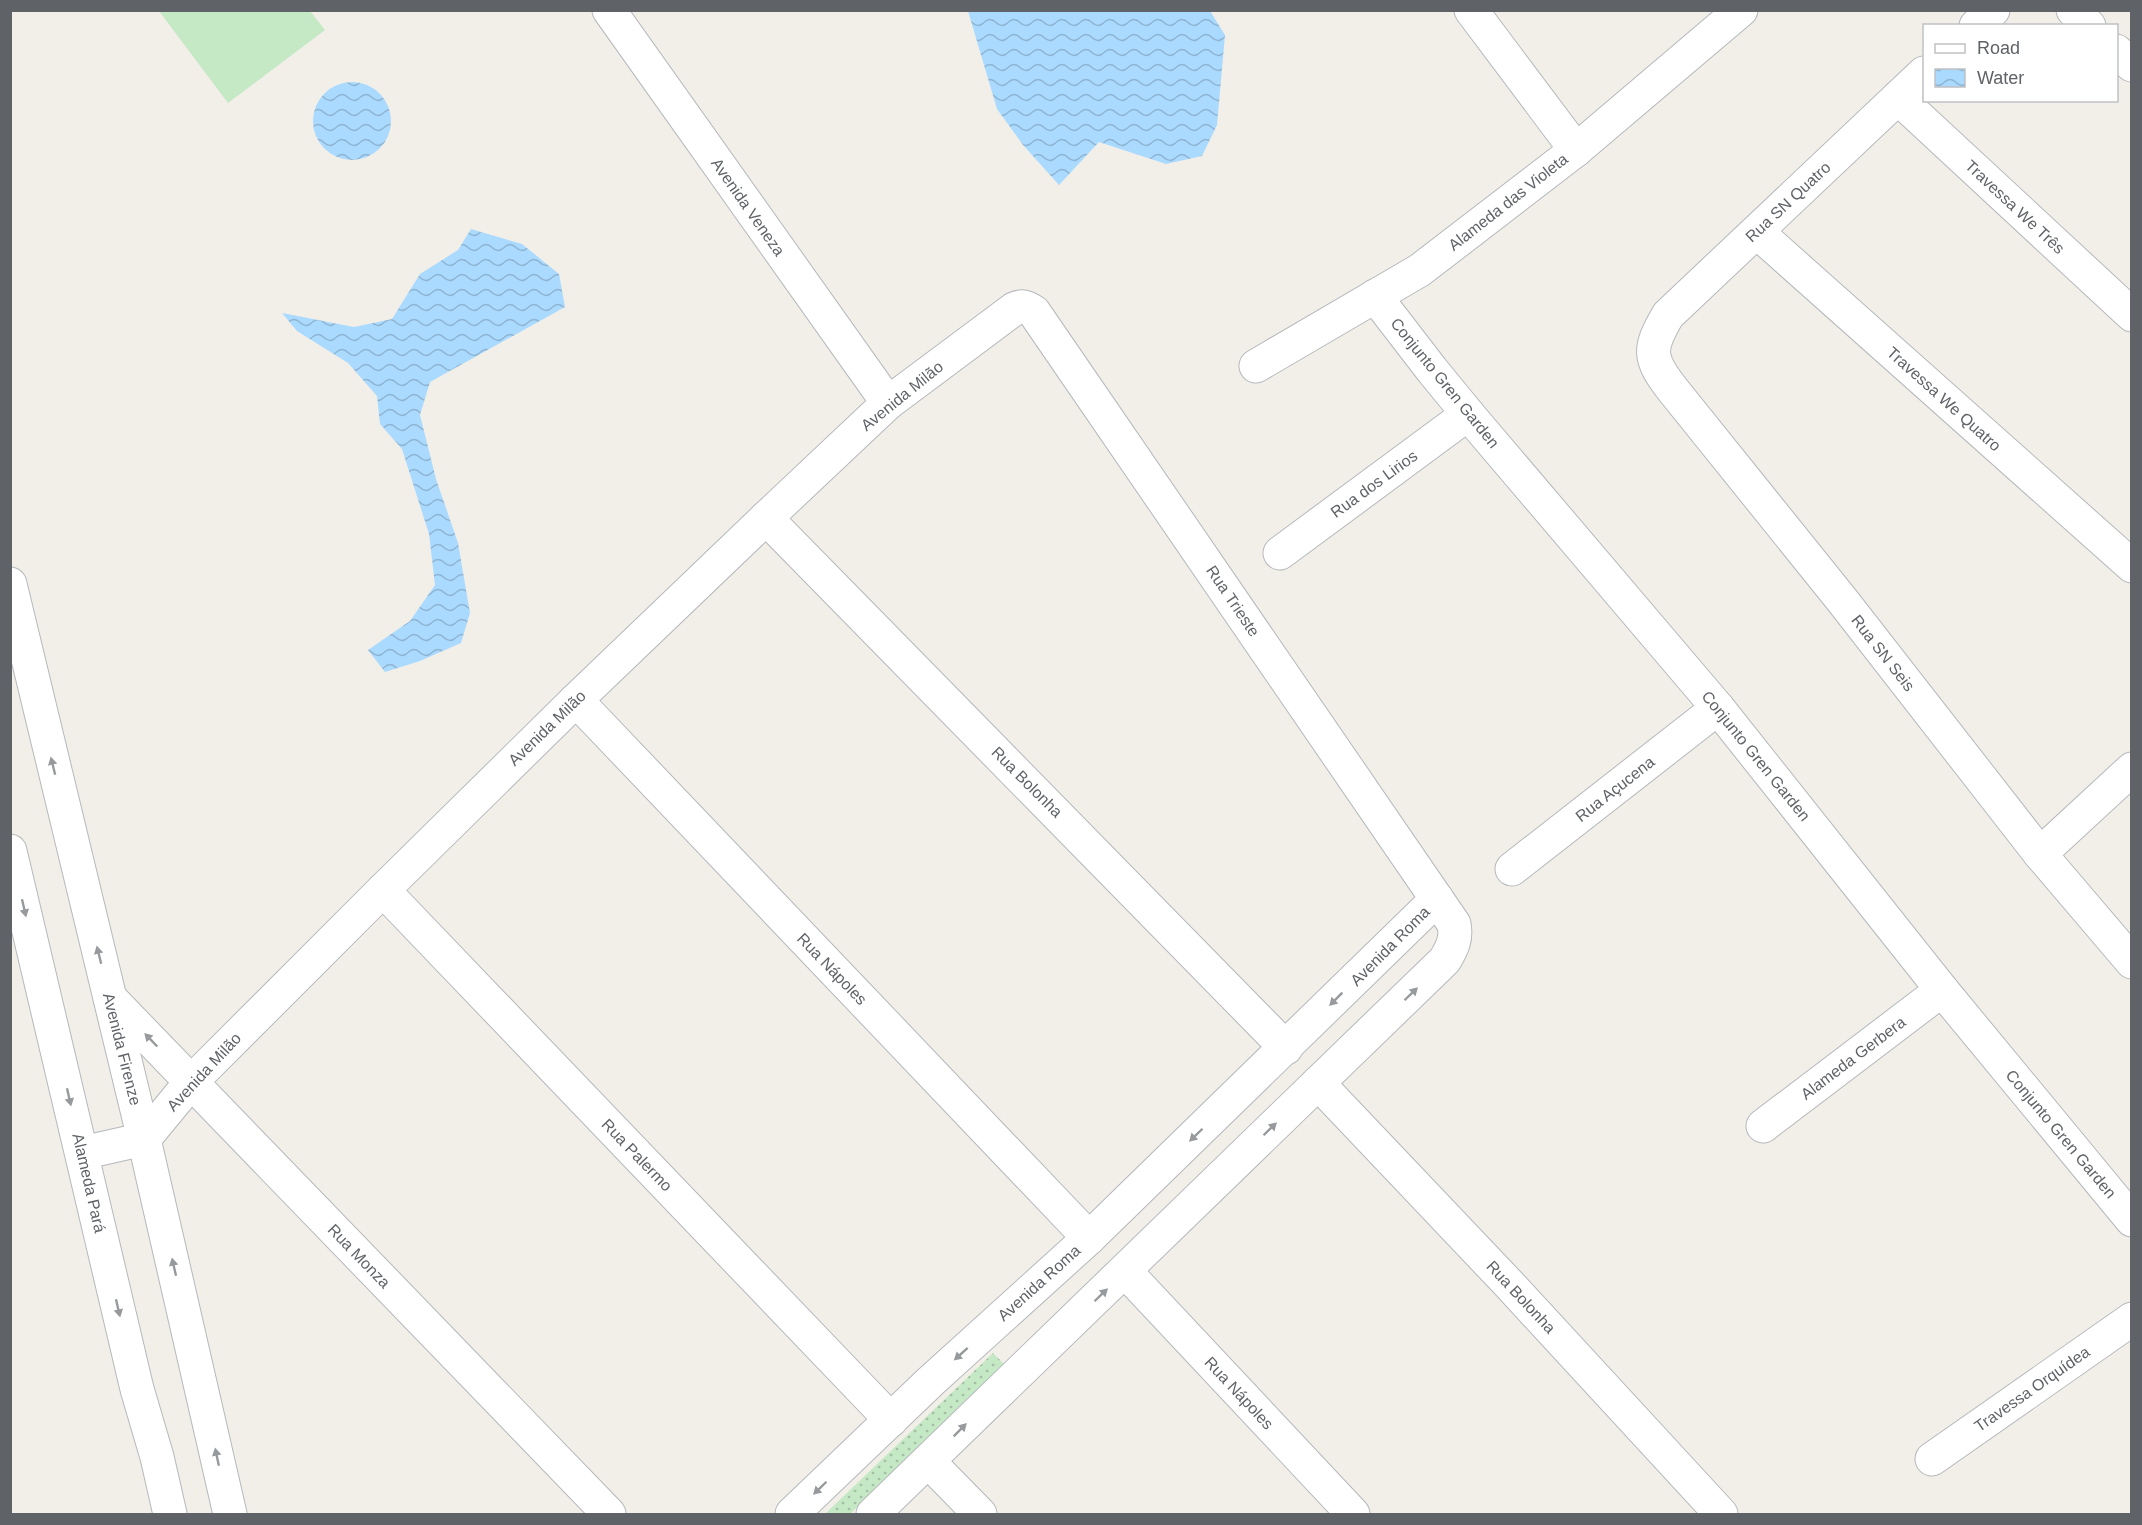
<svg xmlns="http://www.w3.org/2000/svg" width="2142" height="1525" viewBox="0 0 2142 1525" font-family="Arial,sans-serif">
	<defs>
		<pattern id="grass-dots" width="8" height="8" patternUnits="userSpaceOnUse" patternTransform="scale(1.5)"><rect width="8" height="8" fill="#c5e8c5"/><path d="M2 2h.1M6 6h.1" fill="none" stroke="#a3c0a4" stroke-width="1.8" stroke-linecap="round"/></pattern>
		<pattern id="water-waves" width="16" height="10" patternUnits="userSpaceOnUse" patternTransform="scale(1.5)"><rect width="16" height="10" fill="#aadaff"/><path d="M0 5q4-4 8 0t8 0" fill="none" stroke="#8eb4d2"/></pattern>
	</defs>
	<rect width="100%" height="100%" fill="#f1efe8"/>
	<path fill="url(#grass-dots)" d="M993,1353l12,12 -155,149h-25z"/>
	<path fill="#c5e8c5" d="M159,11h151l15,19 -97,73z"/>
	<g fill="url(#water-waves)">
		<path d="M968,11h242l15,24 -8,90 -15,31 -36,8 -67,-22 -40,43 -36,-40 -26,-36z"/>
		<circle cx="352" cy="121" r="39"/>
		<path d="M471,229l51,15 37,30 6,33 -135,75 -10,33 16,64 22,64 12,70 -9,30 -41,18 -35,11 -17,-22 42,-29 25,-36 -6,-51 -27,-85 -22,-25 -3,-28 -29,-33 -51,-32 -15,-18 72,14 38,-8 28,-45 38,-24z"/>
	</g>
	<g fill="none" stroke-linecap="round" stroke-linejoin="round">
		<defs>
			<g id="minor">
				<path d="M609,10l279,393"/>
				<path d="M1471,10l105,140"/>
				<path d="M2073,10l16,16"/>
				<path d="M1976,26l17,-16"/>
				<path d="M2116,51l16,14"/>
				<path d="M1924,73l-256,242c-20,34 -20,43 5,75l169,210 198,254 92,108"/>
				<path d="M1898,98l234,217"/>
				<path d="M1757,232l375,334"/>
				<path d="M1375,296l57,74 36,44 250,294 224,282 190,230"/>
				<path d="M1256,366l164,-96 156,-120 165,-140"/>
				<path d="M766,518l520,530"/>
				<path d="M1280,553l188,-139"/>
				<path d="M10,584l134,555 86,375"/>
				<path d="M576,700l513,538"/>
				<path d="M10,851l127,538 20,68 13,57"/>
				<path d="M2040,854l92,-85"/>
				<path d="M1512,869l206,-161"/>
				<path d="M383,890l508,530"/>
				<path d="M110,998l499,516"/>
				<path d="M1318,1083l189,199 214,232"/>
				<path d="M1763,1126l179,-136"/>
				<path d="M82,1153l62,-14 47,-57 192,-192 193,-190 190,-182 122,-115 126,-94c8,-4 13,-2 20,3l420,612c3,15 -2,24 -9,36l-572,554"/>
				<path d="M1125,1271l228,243"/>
				<path d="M1932,1459l200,-140"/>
				<path d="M928,1461l52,53"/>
				<path d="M792,1514l139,-133 158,-143 348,-339"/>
			</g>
		</defs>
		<use href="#minor" stroke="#b5b8bc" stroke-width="35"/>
		<use href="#minor" stroke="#fff" stroke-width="33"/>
	</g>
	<defs><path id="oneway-solid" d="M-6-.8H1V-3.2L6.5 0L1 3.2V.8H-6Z" transform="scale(1.5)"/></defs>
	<g fill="#979a9d">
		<use href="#oneway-solid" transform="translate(53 766) rotate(-104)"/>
		<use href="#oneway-solid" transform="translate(24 908) rotate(77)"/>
		<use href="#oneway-solid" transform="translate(99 955) rotate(-104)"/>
		<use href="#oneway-solid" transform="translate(1411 994) rotate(-44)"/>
		<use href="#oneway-solid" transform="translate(1336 999) rotate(135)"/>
		<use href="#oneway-solid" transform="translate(151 1040) rotate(-134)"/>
		<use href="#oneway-solid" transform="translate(69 1097) rotate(77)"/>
		<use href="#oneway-solid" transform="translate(1270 1129) rotate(-44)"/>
		<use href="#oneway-solid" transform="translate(1196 1135) rotate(136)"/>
		<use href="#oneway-solid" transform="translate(174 1267) rotate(-103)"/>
		<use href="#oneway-solid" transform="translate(1101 1295) rotate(-44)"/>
		<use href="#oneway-solid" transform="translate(118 1308) rotate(77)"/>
		<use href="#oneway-solid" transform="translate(961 1354) rotate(138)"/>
		<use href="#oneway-solid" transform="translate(960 1430) rotate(-45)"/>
		<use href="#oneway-solid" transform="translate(217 1457) rotate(-102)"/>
		<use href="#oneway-solid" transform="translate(820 1488) rotate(136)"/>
	</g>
	<g text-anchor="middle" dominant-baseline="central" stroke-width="5" stroke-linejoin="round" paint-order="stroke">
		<g font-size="16" fill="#5f6368" stroke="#fff">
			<text transform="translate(1508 202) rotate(-38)">Alameda das Violeta</text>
			<text transform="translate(1788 202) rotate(-43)">Rua SN Quatro</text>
			<text transform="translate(748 207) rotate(55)">Avenida Veneza</text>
			<text transform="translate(2015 207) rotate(43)">Travessa We Três</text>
			<text transform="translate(1445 383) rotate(51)">Conjunto Gren Garden</text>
			<text transform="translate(902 396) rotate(-39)">Avenida Milão</text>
			<text transform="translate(1944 399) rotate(42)">Travessa We Quatro</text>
			<text transform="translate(1374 484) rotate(-36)">Rua dos Lirios</text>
			<text transform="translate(1233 601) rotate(56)">Rua Trieste</text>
			<text transform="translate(1883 653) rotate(52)">Rua SN Seis</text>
			<text transform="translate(547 728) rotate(-44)">Avenida Milão</text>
			<text transform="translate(1756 756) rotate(51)">Conjunto Gren Garden</text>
			<text transform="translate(1027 782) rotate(45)">Rua Bolonha</text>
			<text transform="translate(1615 789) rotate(-38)">Rua Açucena</text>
			<text transform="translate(1390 946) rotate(-45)">Avenida Roma</text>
			<text transform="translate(832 969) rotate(46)">Rua Nápoles</text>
			<text transform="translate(122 1049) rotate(76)">Avenida Firenze</text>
			<text transform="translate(1853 1058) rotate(-37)">Alameda Gerbera</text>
			<text transform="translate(204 1072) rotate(-47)">Avenida Milão</text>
			<text transform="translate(2061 1134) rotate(50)">Conjunto Gren Garden</text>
			<text transform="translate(637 1155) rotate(46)">Rua Palermo</text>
			<text transform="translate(89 1183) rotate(77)">Alameda Pará</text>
			<text transform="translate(359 1256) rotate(46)">Rua Monza</text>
			<text transform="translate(1039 1283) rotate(-42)">Avenida Roma</text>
			<text transform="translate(1521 1297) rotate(47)">Rua Bolonha</text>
			<text transform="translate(2032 1389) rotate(-35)">Travessa Orquídea</text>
			<text transform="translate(1239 1393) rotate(47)">Rua Nápoles</text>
		</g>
	</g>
	<rect width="2142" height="1525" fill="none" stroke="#5f6368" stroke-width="24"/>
	<rect x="1923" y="24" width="195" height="78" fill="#ffffff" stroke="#bfc1c3" stroke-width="1.5"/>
	<rect x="1935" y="44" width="30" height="9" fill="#ffffff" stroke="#bfc1c3" stroke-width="1.5"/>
	<text x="1977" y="54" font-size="18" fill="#5f6368">Road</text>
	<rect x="1935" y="69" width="30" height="18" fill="url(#water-waves)" stroke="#bfc1c3" stroke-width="1.5"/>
	<text x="1977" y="84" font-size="18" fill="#5f6368">Water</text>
</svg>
